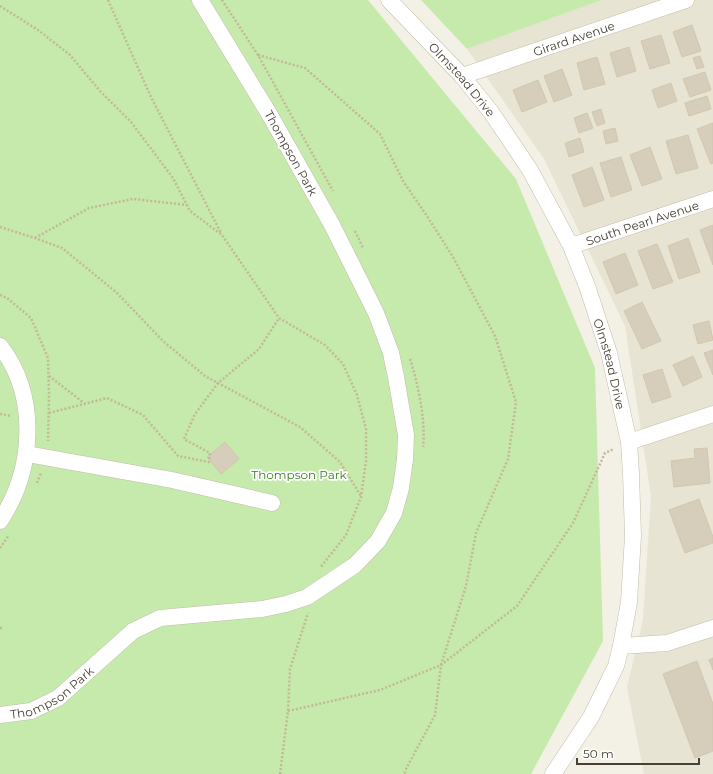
<svg xmlns="http://www.w3.org/2000/svg" width="713" height="774" viewBox="0 0 713 774" font-family="Montserrat,sans-serif">
	<rect width="100%" height="100%" fill="#f3f1e5"/>
	<path fill="#e8e4d3" d="M602,0h111v774h-69l-17,-87 16,-67 8,-124 -26,-170 -81,-167 -77,-110z"/>
	<g fill="#c6eaab">
		<path d="M0,0h368l148,179 79,189 8,273 -72,133h-531z"/>
		<path d="M421,0h181l-135,49z"/>
	</g>
	<g fill="#d6ceba" stroke="#d1c7ad">
		<path d="M692,25l9,26 -19,6 -9,-25z"/>
		<path d="M661,35l9,28 -20,6 -9,-28z"/>
		<path d="M629,47l7,24 -19,6 -7,-24z"/>
		<path d="M700,56l4,11 -7,2 -4,-11z"/>
		<path d="M597,57l8,27 -21,6 -7,-27z"/>
		<path d="M562,69l10,26 -18,7 -10,-26z"/>
		<path d="M705,72l6,18 -21,7 -7,-18z"/>
		<path d="M538,80l9,22 -25,10 -9,-22z"/>
		<path d="M671,83l6,18 -19,7 -6,-18z"/>
		<path d="M707,96l4,13 -22,7 -4,-13z"/>
		<path d="M601,109l4,14 -8,3 -5,-14z"/>
		<path d="M587,113l6,15 -14,5 -5,-15z"/>
		<path d="M713,123v40l-2,1 -14,-35z"/>
		<path d="M615,128l3,13 -12,3 -3,-13z"/>
		<path d="M688,135l10,33 -22,6 -10,-33z"/>
		<path d="M580,138l4,14 -15,5 -4,-14z"/>
		<path d="M650,147l12,32 -20,7 -12,-31z"/>
		<path d="M621,157l11,33 -21,7 -11,-34z"/>
		<path d="M592,167l12,33 -20,7 -12,-32z"/>
		<path d="M713,225v40l-13,-35z"/>
		<path d="M688,238l12,34 -21,7 -11,-33z"/>
		<path d="M657,244l16,38 -20,7 -15,-38z"/>
		<path d="M625,253l13,32 -22,9 -13,-32z"/>
		<path d="M642,302l19,39 -19,8 -18,-38z"/>
		<path d="M709,321l4,19 -15,4 -5,-19z"/>
		<path d="M713,350v25l-9,-22z"/>
		<path d="M693,356l9,21 -19,9 -10,-21z"/>
		<path d="M662,369l9,28 -19,6 -9,-28z"/>
		<path d="M225,442l14,17 -18,15 -14,-17z"/>
		<path d="M707,448l3,35 -36,4 -3,-26 24,-3 -1,-9z"/>
		<path d="M699,499l14,38v6l-28,10 -16,-43z"/>
		<path d="M713,658v12l-4,-10z"/>
		<path d="M697,661l16,43v47l-18,7 -32,-84z"/>
	</g>
	<g fill="none" stroke-linecap="round" stroke-linejoin="round">
		<defs>
			<g id="street">
				<path id="s1" d="M389,0l73,76 29,36 39,58 41,76 16,40 22,67 20,89 2,32 2,62 -4,66 -8,44 -5,20 -25,51 -38,57"/>
				<path id="s2" d="M462,76l224,-76"/>
				<path id="s3" d="M571,246l142,-47"/>
				<path d="M0,346c39,50 34,124 0,175"/>
				<path d="M629,442l84,-28"/>
				<path d="M27,454l145,26 100,23"/>
				<path d="M621,646l46,-3 46,-15"/>
				<path id="s4" d="M0,715l31,-4 27,-13 75,-67 27,-13 102,-9 24,-5 21,-7 48,-32 23,-24 16,-28 7,-25 4,-29 1,-24 -10,-58 -5,-24 -15,-40 -44,-88 -61,-108 -71,-117"/>
			</g>
		</defs>
		<use href="#street" stroke="#c2bdaa" stroke-width="17"/>
		<g stroke="#c2b898" stroke-width="2.5" stroke-dasharray="2 2" stroke-linecap="butt">
			<path d="M108,0l42,95 71,138"/>
			<path d="M222,0l36,55 75,136"/>
			<path d="M0,6l38,24 32,25 30,36 31,31 42,56 17,33 32,24 57,83 46,27 18,19 14,31 9,34v32l-5,36 -15,38 -26,33"/>
			<path d="M258,55l47,13 75,66 23,47 24,35 26,41 42,79 21,66 -8,57 -32,74 -10,53 -25,79 -6,50 -30,56v3"/>
			<path d="M0,227l35,11 27,10 54,44 47,49 42,35 95,51 40,35 21,34"/>
			<path d="M355,231l8,17"/>
			<path d="M35,238l54,-30 44,-9 54,6"/>
			<path d="M0,295l7,3 24,20 17,40 1,39 -1,44"/>
			<path d="M410,359c8,24 16,63 13,88"/>
			<path d="M49,376l35,27"/>
			<path d="M49,413l58,-15 36,17 35,41 31,6 1,-9 -26,-14 11,-25 23,-31 41,-34 20,-31"/>
			<path d="M0,414l11,2"/>
			<path d="M37,483l4,-10"/>
			<path d="M0,548l9,-13"/>
			<path d="M0,628h4"/>
			<path d="M288,711l92,-21 61,-25 76,-59 56,-83 32,-70 9,-4"/>
			<path d="M280,774l8,-63 2,-42 18,-56"/>
		</g>
		<use href="#street" stroke="#fff" stroke-width="16"/>
	</g>
	<g text-anchor="middle" dominant-baseline="central" stroke-width="3.5" stroke-linejoin="round" paint-order="stroke">
		<g font-size="12" fill="#464134" stroke="#fff">
			<text stroke="none"><textPath href="#s2" startOffset="118">Girard Avenue</textPath></text>
			<text stroke="none"><textPath href="#s1" startOffset="108">Olmstead Drive</textPath></text>
			<text transform="translate(291 153) rotate(61)">Thompson Park</text>
			<text stroke="none"><textPath href="#s3" startOffset="75">South Pearl Avenue</textPath></text>
			<text stroke="none"><textPath href="#s1" startOffset="432">Olmstead Drive</textPath></text>
			<text stroke="none"><textPath href="#s4" startOffset="58">Thompson Park</textPath></text>
		</g>
		<g font-size="12" fill="#3a7b25" stroke="#fff">
			<text x="299" y="474">Thompson Park</text>
		</g>
	</g>
	<path d="M577 758v6h122v-6" fill="none" stroke="#464134" stroke-width="2"/>
	<text x="583" y="758" font-size="12" fill="#464134" stroke="#ffffff" stroke-width="3" paint-order="stroke">50 m</text>
</svg>
